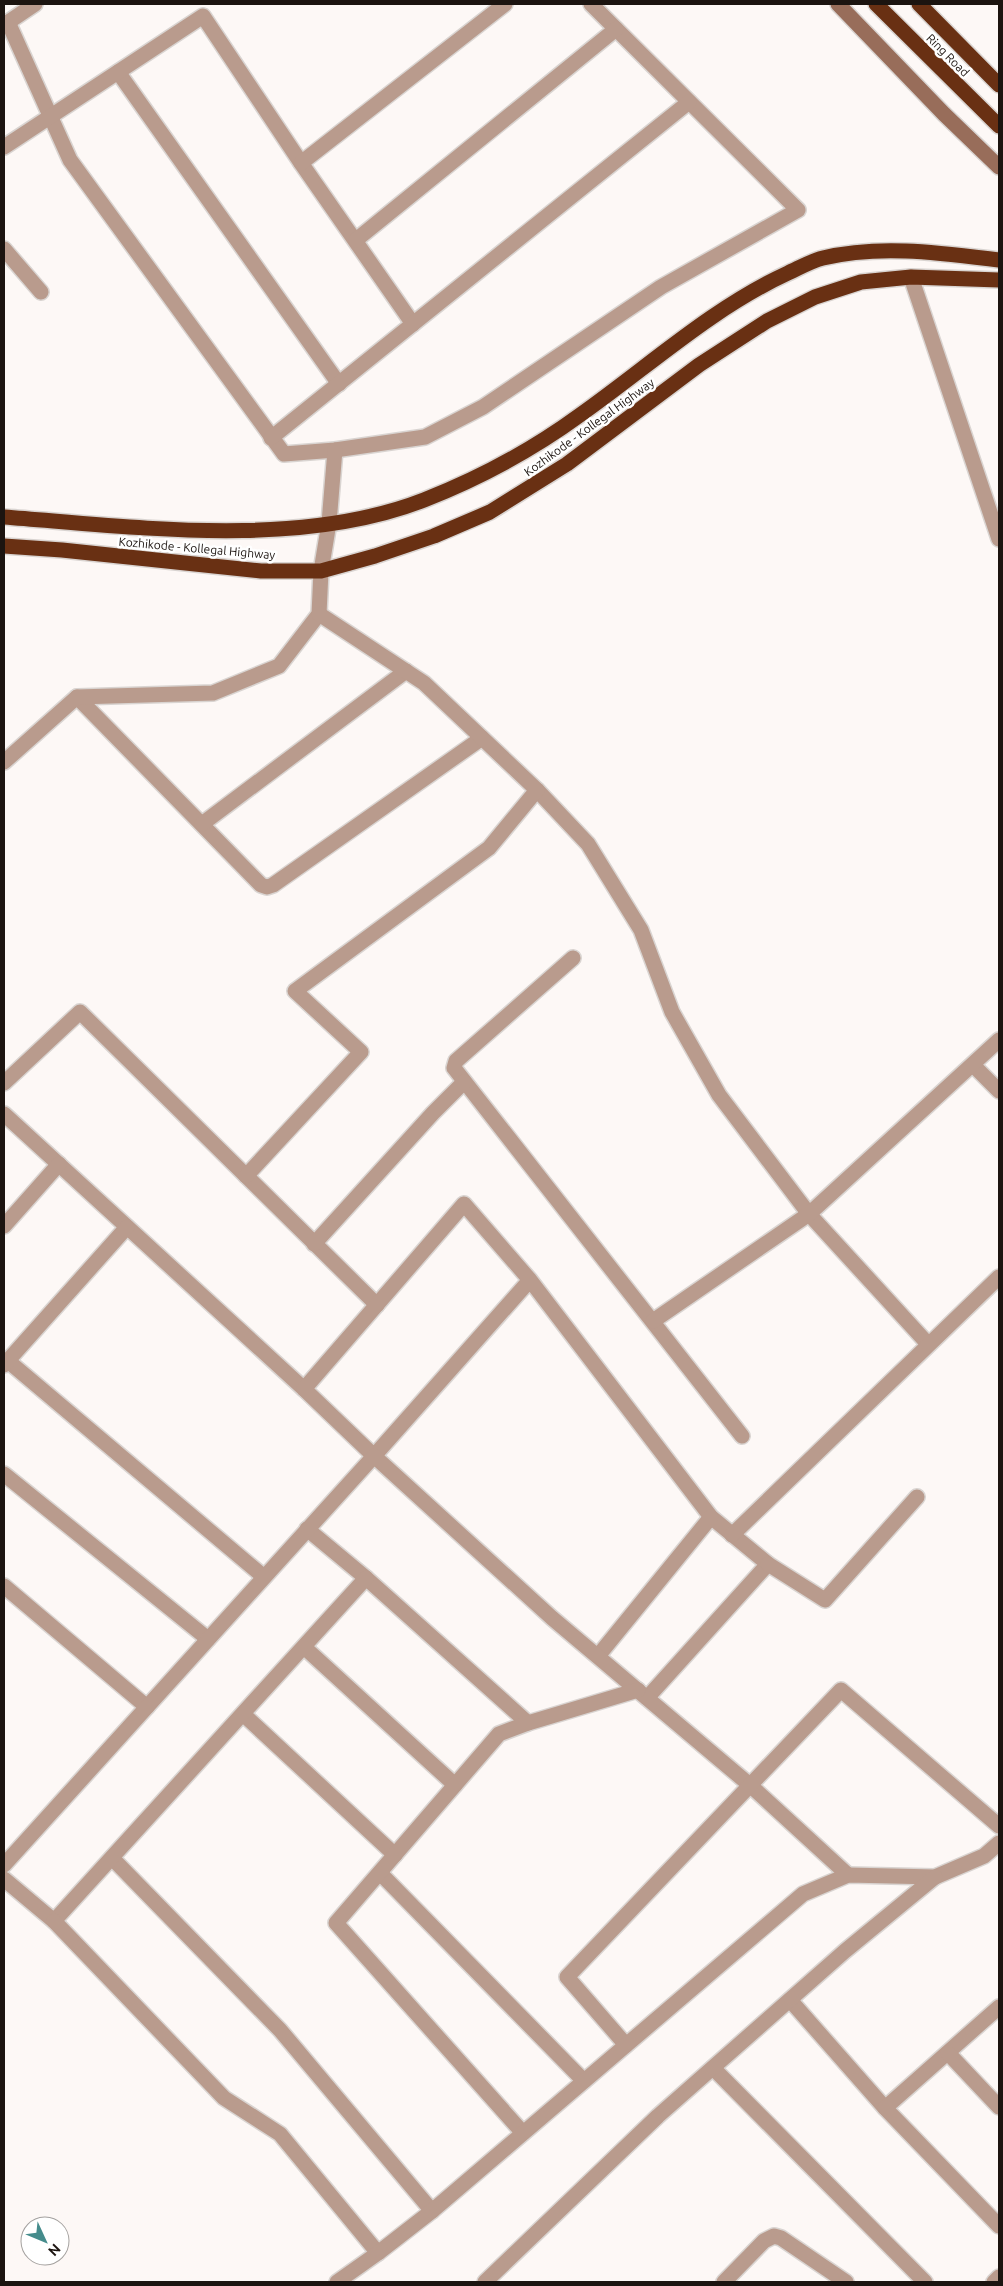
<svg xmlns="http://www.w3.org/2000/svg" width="1003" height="2286" viewBox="0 0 1003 2286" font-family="Ubuntu,sans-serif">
	<rect width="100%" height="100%" fill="#fdf8f6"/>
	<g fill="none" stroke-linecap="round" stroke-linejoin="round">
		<defs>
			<g id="street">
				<path d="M8,22l62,138 214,294 51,-4 90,-13 58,-30 178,-120 137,-77 -207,-206"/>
				<path d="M4,25l31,-21"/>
				<path d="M118,72l221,312"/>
				<path d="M4,147l199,-131 98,147 112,161"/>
				<path d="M301,163l204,-159"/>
				<path d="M356,240l260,-211"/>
				<path d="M4,249l37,43"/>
				<path d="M911,277l88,262"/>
				<path d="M271,438l418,-336"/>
				<path d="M77,697l184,188 6,2 6,-2 209,-147"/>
				<path d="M4,762l73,-65 136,-4 66,-27 40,-52 2,-43 8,-48 6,-73"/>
				<path d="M537,790l51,54 53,86 31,82 47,83 90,119 119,130"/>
				<path d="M202,824l204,-153"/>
				<path d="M573,958l-117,103 -2,7 288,368"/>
				<path d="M973,1065l26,26"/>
				<path d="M4,1083l76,-71 297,293"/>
				<path d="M4,1114l300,275"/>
				<path d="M246,1176l115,-124 -66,-61 194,-143 48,-58 -113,-107 -105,-69"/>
				<path d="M4,1226l55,-62"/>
				<path d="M314,1244l119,-131 31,-31"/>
				<path d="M530,1280l-156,176 -70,-67 160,-185 66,76 181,237 57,47 -121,134"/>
				<path d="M653,1321l156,-107 190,-174"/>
				<path d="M8,1361l256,216"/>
				<path d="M4,1365l123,-138"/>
				<path d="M4,1474l204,165"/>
				<path d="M307,1529l59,49 162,145"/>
				<path d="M732,1535l267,-258"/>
				<path d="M768,1564l57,36 92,-103"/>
				<path d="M4,1586l143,121"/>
				<path d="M304,1647l151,138"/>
				<path d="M598,1656l113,-139"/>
				<path d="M243,1714l152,141"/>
				<path d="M112,1858l168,172 152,181"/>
				<path d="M4,1865l370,-409 178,162 199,168 97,89"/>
				<path d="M380,1873l204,208"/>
				<path d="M4,1879l50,42 312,-343"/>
				<path d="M54,1921l170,177 56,36 98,119"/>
				<path d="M790,2000l95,108"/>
				<path d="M999,2007l-114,101 114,118"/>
				<path d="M626,2045l-59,-68 274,-287 158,136"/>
				<path d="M948,2053l51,54"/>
				<path d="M713,2068l212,214"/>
				<path d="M523,2133l-187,-210 163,-189 29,-11 110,-33"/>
				<path d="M337,2282l41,-29 54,-42 371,-317 45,-19 87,2 49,-21 15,-13"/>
				<path d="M485,2282l173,-166 187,-165 90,-74"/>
				<path d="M724,2282l40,-41 10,-5 7,2 65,44"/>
				<path d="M994,2282l5,-5"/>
			</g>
			<path id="secondary" d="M838,4l106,110 55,53"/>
			<g id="highway">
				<path d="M876,4l123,122"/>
				<path d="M919,4l80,81"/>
				<path d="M4,517c132,10 295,32 420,-17 56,-22 108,-50 156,-85 68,-48 132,-107 208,-142 11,-5 23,-12 35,-15 57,-14 119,-5 176,2"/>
				<path d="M4,546l58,4 199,21h60l54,-15 59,-20 56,-24 77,-48 132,-99 68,-44 48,-24 46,-15 50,-5 88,3"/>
			</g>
		</defs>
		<use href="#street" stroke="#d9d4d1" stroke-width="18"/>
		<use href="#secondary" stroke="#d9d4d1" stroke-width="18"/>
		<use href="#highway" stroke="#d9d4d1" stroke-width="18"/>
		<use href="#street" stroke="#b99b8d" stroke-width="15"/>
		<use href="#secondary" stroke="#986d5a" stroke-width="15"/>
		<use href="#highway" stroke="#693013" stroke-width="15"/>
	</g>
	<g text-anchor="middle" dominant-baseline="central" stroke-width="5" stroke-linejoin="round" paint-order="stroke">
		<g font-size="12" fill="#1c1410" stroke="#fff">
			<text transform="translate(948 55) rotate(45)">Ring Road</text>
			<text transform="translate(589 427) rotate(-36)">Kozhikode - Kollegal Highway</text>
			<text transform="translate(197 548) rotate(5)">Kozhikode - Kollegal Highway</text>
		</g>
	</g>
	<rect width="1003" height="2286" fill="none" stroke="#1c1410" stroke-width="10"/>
	<g transform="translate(45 2241) rotate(134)"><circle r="24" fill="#ffffff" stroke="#a4a19f"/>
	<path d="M0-4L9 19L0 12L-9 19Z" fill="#458c8c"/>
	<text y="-8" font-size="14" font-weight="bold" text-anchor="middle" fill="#1c1410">N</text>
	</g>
</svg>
